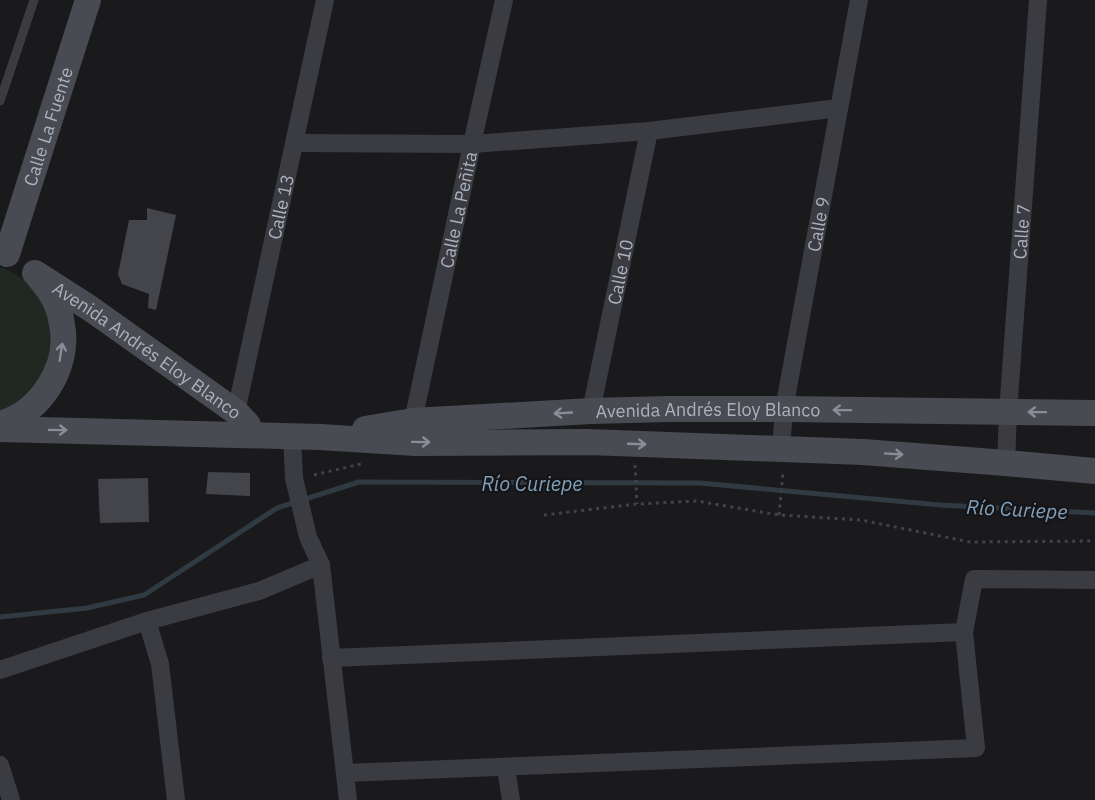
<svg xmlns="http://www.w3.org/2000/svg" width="1095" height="800" viewBox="0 0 1095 800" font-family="'IBM Plex Sans',sans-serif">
	<rect width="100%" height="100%" fill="#1a1a1d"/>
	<path fill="#1f2821" d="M0,267c46,15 62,69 41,110 -8,17 -25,26 -41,35z"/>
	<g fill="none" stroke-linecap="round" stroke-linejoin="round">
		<path stroke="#2f3a42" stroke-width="5" d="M0,617l87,-9 57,-13 133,-87 82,-26 341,1 240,22 155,8"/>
	</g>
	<g fill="#44454a">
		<path d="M147,208l29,7 -20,95 -8,-2 1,-14 -27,-10 -4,-10 11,-54h18z"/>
		<path d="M208,472l42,1v23l-44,-2z"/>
		<path d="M148,478l1,44 -49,1 -2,-44z"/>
	</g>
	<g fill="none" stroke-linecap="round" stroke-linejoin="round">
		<g stroke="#414349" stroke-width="3" stroke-dasharray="3 4.5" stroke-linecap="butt">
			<path d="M635,465l2,39"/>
			<path d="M314,475l51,-12"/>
			<path d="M544,515l93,-11 60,-3 82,14 82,5 109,22 125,-1"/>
			<path d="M779,515l4,-43"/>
		</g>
		<path stroke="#3b3c42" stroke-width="9" d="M0,101l34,-101"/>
		<g stroke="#3b3c42" stroke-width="18">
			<path d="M295,143l177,1 177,-13 190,-23"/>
			<path id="s1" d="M591,411l58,-280"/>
			<path id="s2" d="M236,412l89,-412"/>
			<path id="s3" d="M413,421l59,-277 32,-144"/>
			<path d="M292,436l2,42 14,59 13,28 27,235"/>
			<path id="s4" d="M781,449l3,-40 75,-409"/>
			<path id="s5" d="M1006,463l2,-51 30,-412"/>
			<path d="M147,621l13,43 16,136"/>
			<path d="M331,658l633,-26"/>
			<path d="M0,670l147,-49 112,-30 62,-26"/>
			<path d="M0,765l11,35"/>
			<path d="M506,768l5,32"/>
			<path d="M345,773l631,-25 -12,-116 10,-53 121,1"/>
		</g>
		<g stroke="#494b52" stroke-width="26">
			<path id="s6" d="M7,254l81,-254"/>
			<path id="s7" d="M35,273l56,36 145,103 12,13 2,10"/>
			<path d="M0,424c41,-11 70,-58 62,-99 -2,-18 -10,-33 -22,-46"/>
			<path d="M0,429l320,8 96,6 172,-1 275,10 143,11 89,8"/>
			<path id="s8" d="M365,429l48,-8 178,-10 78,-2h115l311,4"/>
		</g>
	</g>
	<defs><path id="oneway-shaft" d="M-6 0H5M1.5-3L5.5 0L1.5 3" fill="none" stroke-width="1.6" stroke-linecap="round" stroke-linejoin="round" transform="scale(1.5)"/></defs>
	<g stroke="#898d98">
		<use href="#oneway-shaft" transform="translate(61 352) rotate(-81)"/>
		<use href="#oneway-shaft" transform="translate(842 410) rotate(-179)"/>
		<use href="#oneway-shaft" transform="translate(1037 412) rotate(-179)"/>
		<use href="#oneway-shaft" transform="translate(563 413) rotate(177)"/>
		<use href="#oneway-shaft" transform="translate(58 430) rotate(1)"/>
		<use href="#oneway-shaft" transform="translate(421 442) rotate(1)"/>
		<use href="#oneway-shaft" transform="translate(637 444) rotate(2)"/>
		<use href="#oneway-shaft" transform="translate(894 454) rotate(4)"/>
	</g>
	<g text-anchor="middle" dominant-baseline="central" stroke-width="4.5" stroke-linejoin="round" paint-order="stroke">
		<g font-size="18" fill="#acb1bd" stroke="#151518">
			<text stroke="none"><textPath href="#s6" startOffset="134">Calle La Fuente</textPath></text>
			<text stroke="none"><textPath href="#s2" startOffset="210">Calle 13</textPath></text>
			<text stroke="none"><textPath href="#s3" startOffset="216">Calle La Peñita</textPath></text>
			<text stroke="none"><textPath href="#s4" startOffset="228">Calle 9</textPath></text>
			<text stroke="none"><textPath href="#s5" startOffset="232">Calle 7</textPath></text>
			<text stroke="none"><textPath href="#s1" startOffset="142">Calle 10</textPath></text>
			<text stroke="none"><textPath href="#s7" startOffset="136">Avenida Andrés Eloy Blanco</textPath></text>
			<text stroke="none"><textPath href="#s8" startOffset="344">Avenida Andrés Eloy Blanco</textPath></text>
		</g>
		<g font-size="20" font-style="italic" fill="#81a0ba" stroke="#151518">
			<text x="532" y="483">Río Curiepe</text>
			<text transform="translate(1017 509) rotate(3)">Río Curiepe</text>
		</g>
	</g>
</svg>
